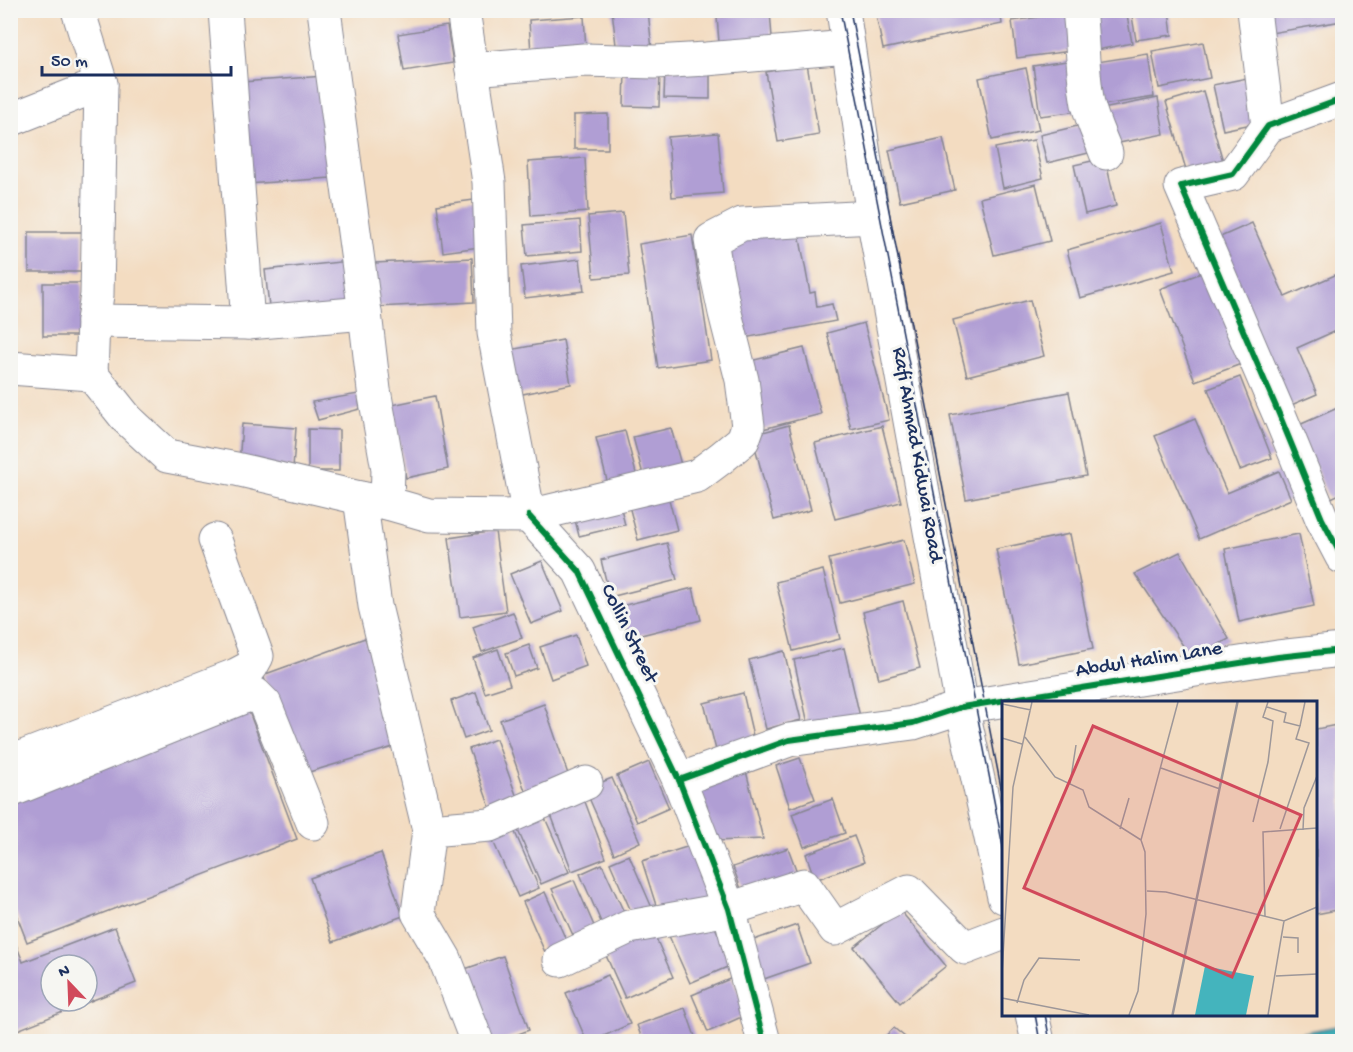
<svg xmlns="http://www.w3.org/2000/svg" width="1353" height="1052" viewBox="0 0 1353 1052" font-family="'Gochi Hand',sans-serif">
	<defs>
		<pattern id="water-rules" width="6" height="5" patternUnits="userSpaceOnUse" patternTransform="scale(1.5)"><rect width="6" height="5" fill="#44b4bd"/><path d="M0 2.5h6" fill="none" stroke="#38939d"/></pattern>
	</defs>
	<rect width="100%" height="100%" fill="#f6f6f2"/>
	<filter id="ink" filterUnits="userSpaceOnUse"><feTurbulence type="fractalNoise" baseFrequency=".0167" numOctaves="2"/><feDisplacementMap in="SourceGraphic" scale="12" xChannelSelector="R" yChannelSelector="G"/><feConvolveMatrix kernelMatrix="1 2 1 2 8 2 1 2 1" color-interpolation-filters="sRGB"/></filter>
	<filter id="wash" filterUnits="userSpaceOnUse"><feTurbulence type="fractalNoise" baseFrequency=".008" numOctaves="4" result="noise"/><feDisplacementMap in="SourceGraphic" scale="24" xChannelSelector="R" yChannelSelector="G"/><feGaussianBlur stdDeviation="1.35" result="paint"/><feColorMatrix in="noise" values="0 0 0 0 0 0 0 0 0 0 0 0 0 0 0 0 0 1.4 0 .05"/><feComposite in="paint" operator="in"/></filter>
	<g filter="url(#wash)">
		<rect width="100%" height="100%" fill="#f3dcc1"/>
		<path fill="url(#water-rules)" stroke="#30728e" stroke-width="1.5" d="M1342,1025v16h-83z"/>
		<g id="blocks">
			<g fill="#b09ed4" fill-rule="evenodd">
				<path d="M612,10h36l4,40 -35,4z"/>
				<path d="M875,10h125l2,14 -119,25z"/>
				<path d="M1014,10h21v2l-21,2z"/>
				<path d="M1112,10h14l6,33 -40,8 -7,-35z"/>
				<path d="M1131,10h38l3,25 -36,5z"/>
				<path d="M1268,10h74v11l-71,12z"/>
				<path d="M770,12l3,38 -53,5 -3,-38z"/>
				<path d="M1073,12l6,38 -62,8 -5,-37z"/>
				<path d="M584,16l2,34 -55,4 -2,-34z"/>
				<path d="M447,26l6,37 -49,8 -6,-37z"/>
				<path d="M1203,42l7,36 -51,10 -7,-37z"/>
				<path d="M1148,54l6,43 -63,10 -7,-43z"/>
				<path d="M1080,59l7,51 -47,6 -7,-50z"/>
				<path d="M807,64l12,71 -41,7 -12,-70z"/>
				<path d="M1026,68l13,62 -47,10 -13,-62z"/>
				<path d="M665,69l45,1v29l-46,-1z"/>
				<path d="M625,71l35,1 -1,35 -35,-1z"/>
				<path d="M325,76l6,102 -84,6 -6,-102z"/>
				<path d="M1252,77l9,45 -38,8 -10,-45z"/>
				<path d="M1203,91l23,81 -36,11 -24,-81z"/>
				<path d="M1158,98l6,36 -60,12 -7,-36z"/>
				<path d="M608,114v35h-34v-34z"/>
				<path d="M1094,122l7,28 -54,13 -7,-28z"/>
				<path d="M718,133l5,60 -51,4 -4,-60z"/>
				<path d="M943,138l12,52 -55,12 -11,-52z"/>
				<path d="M1034,140l9,38 -40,10 -8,-40z"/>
				<path d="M585,158l3,54 -57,4 -3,-54z"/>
				<path d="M1105,158l11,48 -31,8 -11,-49z"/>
				<path d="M1036,184l14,57 -56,14 -14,-57z"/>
				<path d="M481,199l6,47 -44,6 -6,-47z"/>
				<path d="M623,213l6,62 -35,3 -6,-62z"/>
				<path d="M580,220l2,31 -55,5 -3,-31z"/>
				<path d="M1161,223l13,48 -94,27 -13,-48z"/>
				<path d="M1252,223l33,74 57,-25v56l-45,20 20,46 -35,15 -73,-167z"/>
				<path d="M798,228l12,65 5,-1 2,15 15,-3 4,17 -92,17 -18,-97z"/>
				<rect x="29" y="232" width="54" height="40"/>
				<path d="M692,235l19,125 -53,8 -19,-124z"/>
				<path d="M472,258l2,44 -97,5 -2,-44z"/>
				<path d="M580,259l4,32 -59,7 -4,-32z"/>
				<path d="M349,261l5,45 -84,9 -5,-45z"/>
				<path d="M1209,270l35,93 -49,18 -35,-92z"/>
				<rect x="43" y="283" width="39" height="53"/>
				<path d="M1030,300l14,56 -77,20 -14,-56z"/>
				<path d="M864,323l25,97 -38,9 -24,-96z"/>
				<path d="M563,340l8,44 -58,12 -9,-45z"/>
				<path d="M804,348l17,66 -62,16 -17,-67z"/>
				<path d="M1240,377l32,81 -32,12 -32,-81z"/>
				<path d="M1069,392l17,84 -120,23 -16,-84z"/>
				<path d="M358,394l2,15 -42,11 -6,-18z"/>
				<path d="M435,396l13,73 -42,9 -14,-73z"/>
				<path d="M1342,406v87l-13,6 -32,-73z"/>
				<path d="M1195,419l32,74 52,-22 12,28 -92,40 -44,-103z"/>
				<path d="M242,424l54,4 -3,40 -54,-4z"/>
				<path d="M789,425l22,85 -37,10 -22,-85z"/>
				<path d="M882,426l19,76 -66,17 -20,-76z"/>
				<path d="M671,428l13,48 -38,10 -13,-49z"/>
				<path d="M308,429l31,1v41h-31z"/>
				<path d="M625,431l14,54 -29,7 -14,-54z"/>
				<path d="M666,488l11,42 -39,10 -11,-42z"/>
				<path d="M618,496l7,29 -46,11 -7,-28z"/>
				<path d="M495,531l11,80 -46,6 -11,-79z"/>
				<path d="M1070,534l23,115 -74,15 -23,-115z"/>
				<path d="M1299,534l15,72 -75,16 -14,-73z"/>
				<path d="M904,540l11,44 -75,19 -11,-44z"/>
				<path d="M667,543l10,37 -67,17 -9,-37z"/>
				<path d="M1180,552l49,87 -37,20 -57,-85z"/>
				<path d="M542,561l21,50 -32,13 -21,-50z"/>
				<path d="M823,570l17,69 -47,12 -17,-69z"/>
				<path d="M693,588l8,32 -72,18 -8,-32z"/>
				<path d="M903,601l17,67 -41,11 -16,-67z"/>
				<path d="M513,612l9,26 -40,14 -9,-25z"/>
				<path d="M576,635l10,31 -35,13 -11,-32z"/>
				<path d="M365,638l35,107 -101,30 -36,-100z"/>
				<path d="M529,645l8,23 -23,8 -8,-23z"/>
				<path d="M844,648l17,73 -51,12 -16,-73z"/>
				<path d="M498,649l12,36 -25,8 -12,-35z"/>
				<path d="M784,651l17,69 -35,9 -17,-69z"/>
				<path d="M476,692l13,38 -25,9 -13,-38z"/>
				<path d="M743,693l11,47 -38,10 -12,-47z"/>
				<path d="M544,704l27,79 -43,16 -28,-79z"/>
				<path d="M248,709l49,130 -270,103 -17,-44v-100z"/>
				<path d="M1342,724v185l-26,5v-185z"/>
				<path d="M496,739l24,67 -27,10 -24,-67z"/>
				<path d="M800,758l15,41 -25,9 -14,-42z"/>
				<path d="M649,762l20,46 -32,14 -20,-46z"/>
				<path d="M745,767l18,72 -49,2 -15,-55z"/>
				<path d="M612,778l28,64 -26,12 -29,-65z"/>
				<path d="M581,791l25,67 -34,13 -25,-67z"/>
				<path d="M833,799l12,34 -41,14 -12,-33z"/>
				<path d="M541,809l28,63 -28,12 -27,-63z"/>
				<path d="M511,823l28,65 -21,9 -29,-65z"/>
				<path d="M854,836l10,26 -49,18 -9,-26z"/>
				<path d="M693,845l17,58 -50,15 -18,-57z"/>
				<path d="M788,848l12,32 -55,20 -12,-33z"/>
				<path d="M381,853l22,63 -70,26 -23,-64z"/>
				<path d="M629,855l24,55 -19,8 -24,-55z"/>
				<path d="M602,864l26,57 -23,10 -25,-57z"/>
				<path d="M574,880l24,55 -21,9 -25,-55z"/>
				<path d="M545,892l25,57 -22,10 -25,-57z"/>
				<path d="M900,910l46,56 -46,37 -46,-56z"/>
				<path d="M711,918l21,47 -42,18 -21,-47z"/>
				<path d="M797,925l13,38 -46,16 -13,-38z"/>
				<path d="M115,927l21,56 -126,50v-104l13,33zM51,965h36v36h-36z"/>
				<path d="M652,929l21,48 -48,21 -21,-47z"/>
				<path d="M503,956l26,74 -32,12h-16l-25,-70z"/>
				<path d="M608,975l22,49 -39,18h-4l-21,-49z"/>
				<path d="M732,978l16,36 -40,18 -16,-37z"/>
				<path d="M685,1008l12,34h-54l-6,-17z"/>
				<path d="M894,1028l17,14h-32z"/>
			</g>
		</g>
	</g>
	<g filter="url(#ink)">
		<use href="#blocks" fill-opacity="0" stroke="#878690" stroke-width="1.5"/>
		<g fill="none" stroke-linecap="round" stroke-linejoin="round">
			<defs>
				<g id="minor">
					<path d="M78,10l23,74 -4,211 -4,26 -2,53"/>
					<path d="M324,10l41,303 9,77 14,79 -1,34"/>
					<path d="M463,10l26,172 5,151 35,183"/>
					<path d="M1079,10c4,32 3,63 9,94 4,17 12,33 18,49"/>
					<path d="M1254,10l14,116"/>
					<path d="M472,69l112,-9 71,2 51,-3 142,-12"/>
					<path d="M1342,99l-74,27 -35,48 -52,12 98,228 43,105 20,38"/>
					<path d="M10,120l91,-36"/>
					<path d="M93,321l155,2 -23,-313"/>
					<path d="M248,323l117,-10"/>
					<path d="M10,368l81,6 36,45 40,37 69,13 124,29 27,5 42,12 100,1 168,-40 24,-18 22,-18 5,-14 -6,-46 -17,-67 -9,-43 -5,-30 31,-16 131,-7"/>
					<path d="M360,498l15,108 54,224 -11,83 27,46 32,83"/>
					<path d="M529,516l50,55 100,209 50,129 35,133"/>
					<path d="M10,762l226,-87 15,-8 6,-11 -42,-116"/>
					<path d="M679,780l110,-40 124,-17 49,-16 316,-50 64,-7"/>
					<path d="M10,791l231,-93 14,-4 10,10 48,119"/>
					<path d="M429,830l61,-5 96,-42"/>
					<path d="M560,960l69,-33 100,-18 75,-24 31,44 74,-38 56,57 39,-15"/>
				</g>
				<g id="major">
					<path d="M843,10l30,207 89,490 42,190"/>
					<path d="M1032,1014l6,28"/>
				</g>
			</defs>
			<use href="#minor" stroke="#878690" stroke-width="35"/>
			<use href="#major" stroke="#878690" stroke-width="35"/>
			<use href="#minor" stroke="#fff" stroke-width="33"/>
			<use href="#major" stroke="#fff" stroke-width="33"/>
			<g stroke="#1b2f5e" stroke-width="1.5">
				<path d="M840,10l164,842"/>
				<path d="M850,10l154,793"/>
				<path d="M1035,1014l5,28"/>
				<path d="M1045,1014l5,28"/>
			</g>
			<defs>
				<g id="cycleway">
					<path d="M1342,99l-74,27 -35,48 -52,12 98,228 43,105 20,38"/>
					<path d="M529,516l50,55 100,209 50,129 35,133"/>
					<path d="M679,780l110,-40 124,-17 49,-16 316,-50 64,-7"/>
				</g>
			</defs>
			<use href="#cycleway" stroke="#f6f6f2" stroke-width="10"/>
			<use href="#cycleway" stroke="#00873e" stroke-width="6"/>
		</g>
	</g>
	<g text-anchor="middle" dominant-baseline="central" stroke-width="6" stroke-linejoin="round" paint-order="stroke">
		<g font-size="21" fill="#1b2f5e" stroke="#f6f6f2">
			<text transform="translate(916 455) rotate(80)">Rafi Ahmad Kidwai Road</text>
			<text transform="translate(628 634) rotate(64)">Collin Street</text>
			<text transform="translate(1149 661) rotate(-9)">Abdul Halim Lane</text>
		</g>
	</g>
	<g transform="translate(1002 701)">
		<rect width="315" height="315" fill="#f3dcc1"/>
		<path d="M203,265l49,10 -8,39h-51z" fill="#44b4bd"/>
		<path fill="none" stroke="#9d9799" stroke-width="1.5" d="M0,3l29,6M265,6l19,6 -2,9 16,4 -4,13 13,4 -29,86M298,25l5,-24M23,36l30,40 28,13 6,17 52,33M0,37l20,6M159,67l59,21M68,83l6,-39M251,121l15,-60 5,-41 -10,-4 5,-15M118,128l9,-31M301,129l1,-22 13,-32M139,139l37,-138M145,190l19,1 118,29 33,-14M263,215l-2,-84 54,-4M281,236l15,1v15M0,272l11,-186 19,-85M274,275l41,-2M0,297l87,17M15,302l7,-23 15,-22 41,2M127,314l9,-24 8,-77 -1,-62 -4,-12M170,314l65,-313M171,314l65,-313M266,314l16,-94"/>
		<path fill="#d1495b" fill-opacity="0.15" stroke="#d1495b" stroke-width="3" d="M91,25l208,89 -69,162 -208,-89z"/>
		<rect width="315" height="315" fill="none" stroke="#1b2f5e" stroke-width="3"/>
	</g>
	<rect width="1353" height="1052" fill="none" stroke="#f6f6f2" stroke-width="36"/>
	<g transform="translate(69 983) rotate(337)"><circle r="28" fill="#f6f6f2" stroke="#9ea6b7" stroke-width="1.5"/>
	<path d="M0-4.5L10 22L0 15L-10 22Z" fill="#d1495b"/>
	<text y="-9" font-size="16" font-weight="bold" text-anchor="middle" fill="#1b2f5e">N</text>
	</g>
	<path d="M42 66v9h189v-9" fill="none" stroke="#1b2f5e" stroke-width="3"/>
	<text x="51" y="66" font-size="18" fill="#1b2f5e" stroke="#f6f6f2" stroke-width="4.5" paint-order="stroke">50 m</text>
</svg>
